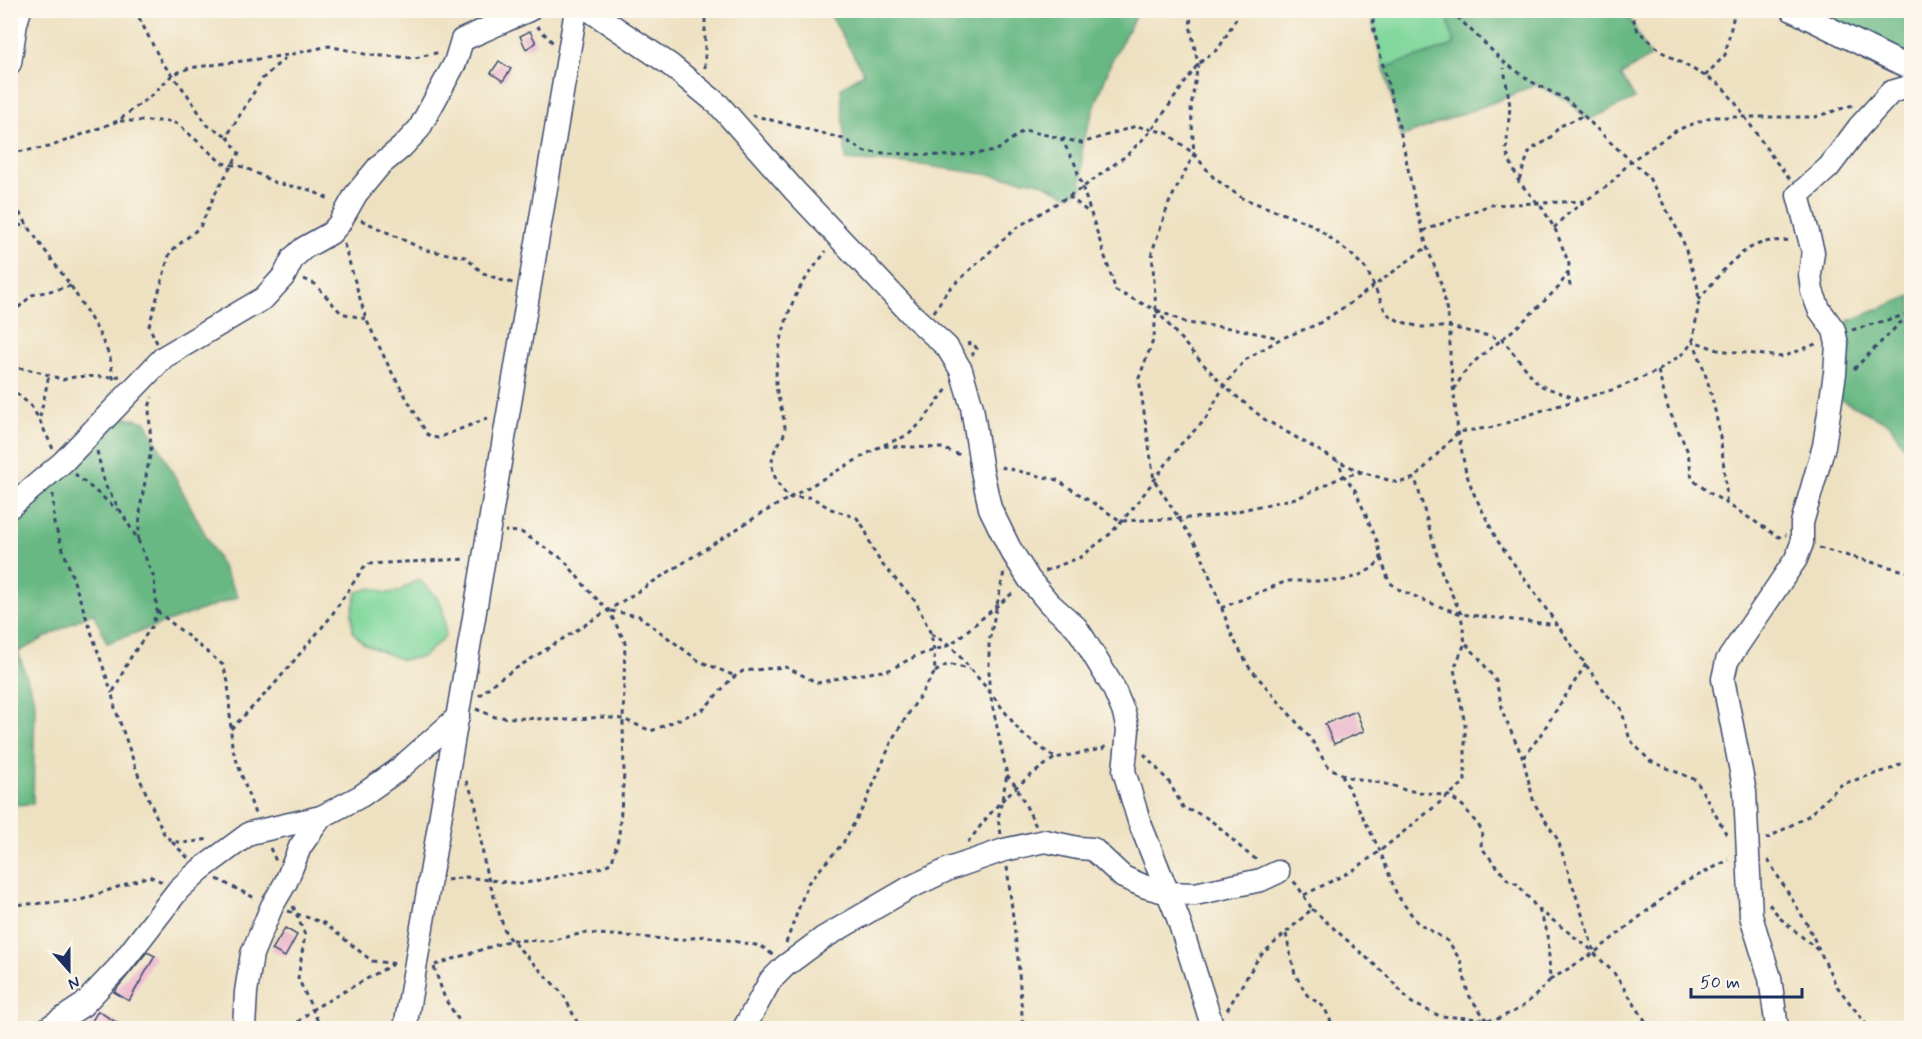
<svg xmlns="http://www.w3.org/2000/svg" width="1922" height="1039" viewBox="0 0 1922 1039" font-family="Mynerve,sans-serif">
	<rect width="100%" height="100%" fill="#fbf7ec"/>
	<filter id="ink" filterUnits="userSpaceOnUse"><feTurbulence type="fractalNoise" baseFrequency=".0167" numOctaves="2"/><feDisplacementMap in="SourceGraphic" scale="12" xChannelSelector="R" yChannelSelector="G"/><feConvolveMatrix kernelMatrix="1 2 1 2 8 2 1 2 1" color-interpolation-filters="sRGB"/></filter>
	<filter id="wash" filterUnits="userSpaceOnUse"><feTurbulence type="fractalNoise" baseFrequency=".008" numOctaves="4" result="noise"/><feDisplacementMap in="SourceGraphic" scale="24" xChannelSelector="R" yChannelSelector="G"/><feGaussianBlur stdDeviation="1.35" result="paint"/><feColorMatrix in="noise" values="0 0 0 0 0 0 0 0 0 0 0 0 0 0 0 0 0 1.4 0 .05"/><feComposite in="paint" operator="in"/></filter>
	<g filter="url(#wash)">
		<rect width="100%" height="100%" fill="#eee1c1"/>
		<g fill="#80d79b" stroke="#4e837c" stroke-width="1.5">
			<path d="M1372,11h74l8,34 -70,23 -10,-37z"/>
			<path d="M418,579c23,20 28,26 27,58l-23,20 -20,3 -38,-16 -11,-12 -1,-20 5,-20 15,-4 14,5 12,-1z"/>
		</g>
		<g fill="#68b883" stroke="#427470" stroke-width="1.5">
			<path d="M1446,10l180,1 24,46 -29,18 14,24 -47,21 -19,-19 -34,-17 -25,12 -109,41 -17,-69 70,-23z"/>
			<path d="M828,11h310l-27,51 -29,81v45l-13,8 -30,-14 -117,-17 -76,-5 -5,-72 23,-15z"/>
			<path d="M1798,11h113v54z"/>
			<path d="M1911,296v163l-21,-35 -53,-26 2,-73z"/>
			<path d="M111,414l35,8 92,175 -131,46 -14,-31 -75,40 17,50 -2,102 -22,1v-301z"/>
		</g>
		<g id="blocks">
			<g fill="#eab0c9">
				<path d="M530,31l6,12 -10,6 -6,-13z"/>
				<path d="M499,61l12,8 -8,12 -12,-8z"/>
				<path d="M1356,711l8,20 -30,13 -9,-20z"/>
				<path d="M285,928l12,7 -12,22 -13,-7z"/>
				<path d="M147,952l8,4 -26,45 -15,-9z"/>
				<path d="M98,1011l29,18h-40z"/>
			</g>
		</g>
	</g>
	<g filter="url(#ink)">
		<use href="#blocks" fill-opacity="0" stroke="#3b4a6d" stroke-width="1.5"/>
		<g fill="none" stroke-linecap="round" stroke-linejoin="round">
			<defs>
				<g id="minor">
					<path d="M589,10l80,54 50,41 76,86 118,125 34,31 14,23 11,37 10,64 8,37 19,39 20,32 20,24 27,24 8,12 29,48 11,26 4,17 -4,41 15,50 39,97 35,110"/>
					<path d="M1792,10l120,59"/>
					<path d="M10,63l6,-40 4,-13"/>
					<path d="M10,507l53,-45 101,-105 100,-59 20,-22 9,-18 11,-10 27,-15 8,-9 17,-30 24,-29 21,-17 18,-19 36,-66 7,-23 67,-30"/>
					<path d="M48,1028l35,-23 35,-37 61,-79 21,-19 50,-37 71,-16 40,-21 37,-26 60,-53"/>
					<path d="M244,1028l2,-36 6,-38 20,-48 14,-24 14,-35 21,-30"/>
					<path d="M405,1028l171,-1018"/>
					<path d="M744,1028l26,-47 15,-15 38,-28 86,-50 40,-19 55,-19 41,-9 33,7 15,1 30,28 23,10 22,6 27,1 66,-14 17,-8"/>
					<path d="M1777,1028l-7,-50 -19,-62 -6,-124 -22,-113 4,-18 69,-102 6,-16v-20l22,-77 11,-73 2,-29 -3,-14 -15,-21 -7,-18 -2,-17 3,-22 -15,-57 31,-28 30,-40 32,-35 21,-6"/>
				</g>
			</defs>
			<use href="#minor" stroke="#3b4a6d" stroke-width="25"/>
			<g stroke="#3b4a6d" stroke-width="3" stroke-dasharray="4.5 4.5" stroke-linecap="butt">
				<path d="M135,10l26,51 26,33 20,31 20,11"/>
				<path d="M1192,10l-2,15 8,39 -7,43 3,47 -25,49 -17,49 4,58 -2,28 -15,40 15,102 46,71 33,87 16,29 62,72 17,28 20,10 43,8 14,5 44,6 14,10 19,24 -1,17 27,33 9,4 21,25 51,39 25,25 36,55"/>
				<path d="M1372,10l2,21 26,99 16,77 11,40 15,39 8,41v30l8,75 8,41 8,21 23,46 111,156 13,12 9,32 20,21 46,19 32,57"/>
				<path d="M1630,10l8,21 24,21 59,33 13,16 39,57 17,21"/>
				<path d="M462,20l4,-10"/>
				<path d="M537,26l16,17"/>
				<path d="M705,68v-58"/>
				<path d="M1705,76l20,-21 10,-45"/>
				<path d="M752,115l92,24 21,13 88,4 43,-5 28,-21 58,13 54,-17 31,7 27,21 20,24 28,20 71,27 38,29 16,16 19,43 13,8 21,6h30l52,12 37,46 38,14"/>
				<path d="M120,121h47l11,3 44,39 22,4 32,16 34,7 21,10"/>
				<path d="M1061,138l14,26 41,127 40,19 36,42 32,34 40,33 68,39 29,14"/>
				<path d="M10,153l39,-6 69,-26 35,-27 19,-19 17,-7 99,-13 41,-9 40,9 46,3 25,-6"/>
				<path d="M10,169l7,40 21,32 33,45 26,43 13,28 3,20 2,4"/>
				<path d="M1519,180l11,-30 18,-10 12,-14 23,-10"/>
				<path d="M1069,196l19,16"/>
				<path d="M361,220l64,30 40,7 18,16 18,7 12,3"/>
				<path d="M10,223l18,4"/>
				<path d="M1554,228l10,-11 21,-16"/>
				<path d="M1423,231l67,-26 95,-4 24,-16 22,-24 46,-31 34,-13h104l38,-12"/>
				<path d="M344,244l22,75 24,50 37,65 5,3 6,1 50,-20"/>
				<path d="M1568,273l2,13"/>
				<path d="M304,279l11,5 26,29 25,6"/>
				<path d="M1699,300c17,-21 36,-49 63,-57 9,-3 20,-2 29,-3"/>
				<path d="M1157,310l30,13 51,6 41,9"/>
				<path d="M10,311l8,-3 14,-13 39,-9"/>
				<path d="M934,312l13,-21 69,-63 66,-40 45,-33 25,-25 46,-66 21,-16 22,-38"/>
				<path d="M1852,330l60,-17"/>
				<path d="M157,343l-8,-17 21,-74 30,-25 16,-35 23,-39 -12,-17 35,-57 26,-24"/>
				<path d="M967,344l6,-1 4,6 -5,6"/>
				<path d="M10,368c17,-1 37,6 53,12 18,-7 37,-1 57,-4"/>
				<path d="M1854,369l46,-46 12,-7"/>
				<path d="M1658,371l10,37 20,44 4,27 15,12 72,46 7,-2"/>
				<path d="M10,387l21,19 8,13 14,30"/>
				<path d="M1454,390l9,-16 12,-13 42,-34 42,-40 9,-15 1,-8 -13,-33 -13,-22 -24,-27 -13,-30 4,-46 -6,-38"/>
				<path d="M40,417l9,-42"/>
				<path d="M884,446l57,2 22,8"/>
				<path d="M97,451l8,34 33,55 16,38 3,33 -5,15 -23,34 -17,34 3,14 24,69 26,59c14,11 28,5 45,3"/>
				<path d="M1001,467l56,13 64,41 90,-4 89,-20 44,-21 18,-4 36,11 17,-5 43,-46 37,-5 45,-16 75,-22 43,-18 27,-19 8,-11 6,-41 -2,-16 -15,-46 -34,-62 -39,-35 -40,-40 -37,-19 -28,-20 -54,-52"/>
				<path d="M75,474l43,36"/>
				<path d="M53,494l1,29 58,170"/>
				<path d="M1726,502c1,-11 -1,-22 -2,-33 -4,-44 -14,-88 -31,-128l25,9 65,7 35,-14"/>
				<path d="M138,540l3,-37 10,-53 -2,-42 3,-11"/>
				<path d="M1819,548l93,25"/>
				<path d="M1381,558l8,24 11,8 33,14 28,10 98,11"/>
				<path d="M1045,571l36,-14 29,-23 25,-28 46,-62 24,-24 19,-34 21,-26 35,-21 38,-15 34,-22 75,-55"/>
				<path d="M1221,608l66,-27h53l18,-5 15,-8 8,-10 -3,-15 -23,-53 -11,-14 -6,-15"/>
				<path d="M157,611l66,54 5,17 4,65 23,67"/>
				<path d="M611,611l28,5 60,45 36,15"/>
				<path d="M931,634l19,11 40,47 31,41 34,25 47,-9 6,-4"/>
				<path d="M1466,644l13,14 17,23 8,35 19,42"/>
				<path d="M1586,664l-47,73 -16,21 11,45 24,37 36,111"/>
				<path d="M935,672l13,-8 21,5"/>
				<path d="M479,696l17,-15 263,-166 122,-69 27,-11 14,-13 25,-33"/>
				<path d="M476,709l19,8 73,3 33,-3 22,2 28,12 53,-22 27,-30 12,-8 43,-4 32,16 25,-6 46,-7 27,-14 34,-11 65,-54"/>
				<path d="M231,729l41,-42 57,-68 37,-55 100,-5"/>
				<path d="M1144,754l25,28 15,27c36,8 46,35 75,52"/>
				<path d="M1007,775l9,11 20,40"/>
				<path d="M1342,775l38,76 17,44 20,27 32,20 12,20 7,32 24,34"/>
				<path d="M466,781l9,19 10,68 21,67 57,59 17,34"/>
				<path d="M1001,834l-3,-15 9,-44 -18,-86v-47l15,-70"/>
				<path d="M1766,839l42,-23 34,-32 49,-15 21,-11"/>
				<path d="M172,842l16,16"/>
				<path d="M968,843c28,-40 46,-57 87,-85"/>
				<path d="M270,848l6,13"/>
				<path d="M1768,860l38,62 30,63 33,43"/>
				<path d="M1007,867l11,92 5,69"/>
				<path d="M217,879l40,20"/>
				<path d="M447,880l19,-3 55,7 82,-17 9,-5 7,-27 5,-61 -1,-51 2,-81 -16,-31 -21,-21 -24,-30 -43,-28 -16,-1"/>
				<path d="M1304,895l48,-24 28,-20 85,-69v-58l-11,-55 11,-26 -4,-29 -19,-41 -27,-95"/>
				<path d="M1769,904l12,15 39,33"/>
				<path d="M10,905l68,-4 71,-25 14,6"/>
				<path d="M293,906l12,29 -7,43 23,50"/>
				<path d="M1312,909l74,66 26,28 28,13 55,4 24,-11 15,-12 16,-17 -2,-46 -9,-24"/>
				<path d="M288,911l36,12 48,38 26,3"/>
				<path d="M1286,934l9,40 12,21 17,12 10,21"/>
				<path d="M786,943l22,-60 35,-40 23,-41 27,-64 42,-66 -1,-21 -3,-17 -15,-32 -35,-39 -9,-15 -7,-19 -8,-11 -26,-9 -20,-12 -22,1c-12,-13 -23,-32 -13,-50 4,-7 9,-12 9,-20 -1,-16 -9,-31 -9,-46 -1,-24 10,-68 21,-89 8,-15 20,-29 29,-42"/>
				<path d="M435,965l76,-25 39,1 34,-8 95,7 26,-4 56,10 12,9"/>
				<path d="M434,967l11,32 19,29"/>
				<path d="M1550,980l44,-27 87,-69 48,-24"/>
				<path d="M1227,1010l32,-53 53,-48 -15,-24 -4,-4"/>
				<path d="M291,1028l22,-19 82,-46"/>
			</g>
			<use href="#minor" stroke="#fff" stroke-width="22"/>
		</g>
	</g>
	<rect width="1922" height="1039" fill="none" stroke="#fbf7ec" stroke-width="36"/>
	<g transform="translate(69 970) rotate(159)" stroke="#fbf7ec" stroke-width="4.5" paint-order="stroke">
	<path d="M0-4.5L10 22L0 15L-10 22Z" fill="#1b2f5e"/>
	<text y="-9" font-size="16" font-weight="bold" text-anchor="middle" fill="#1b2f5e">N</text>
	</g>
	<path d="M1691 988v9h111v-9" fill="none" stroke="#1b2f5e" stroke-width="3"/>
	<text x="1700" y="988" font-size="18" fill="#1b2f5e" stroke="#fbf7ec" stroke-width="4.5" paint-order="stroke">50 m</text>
</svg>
